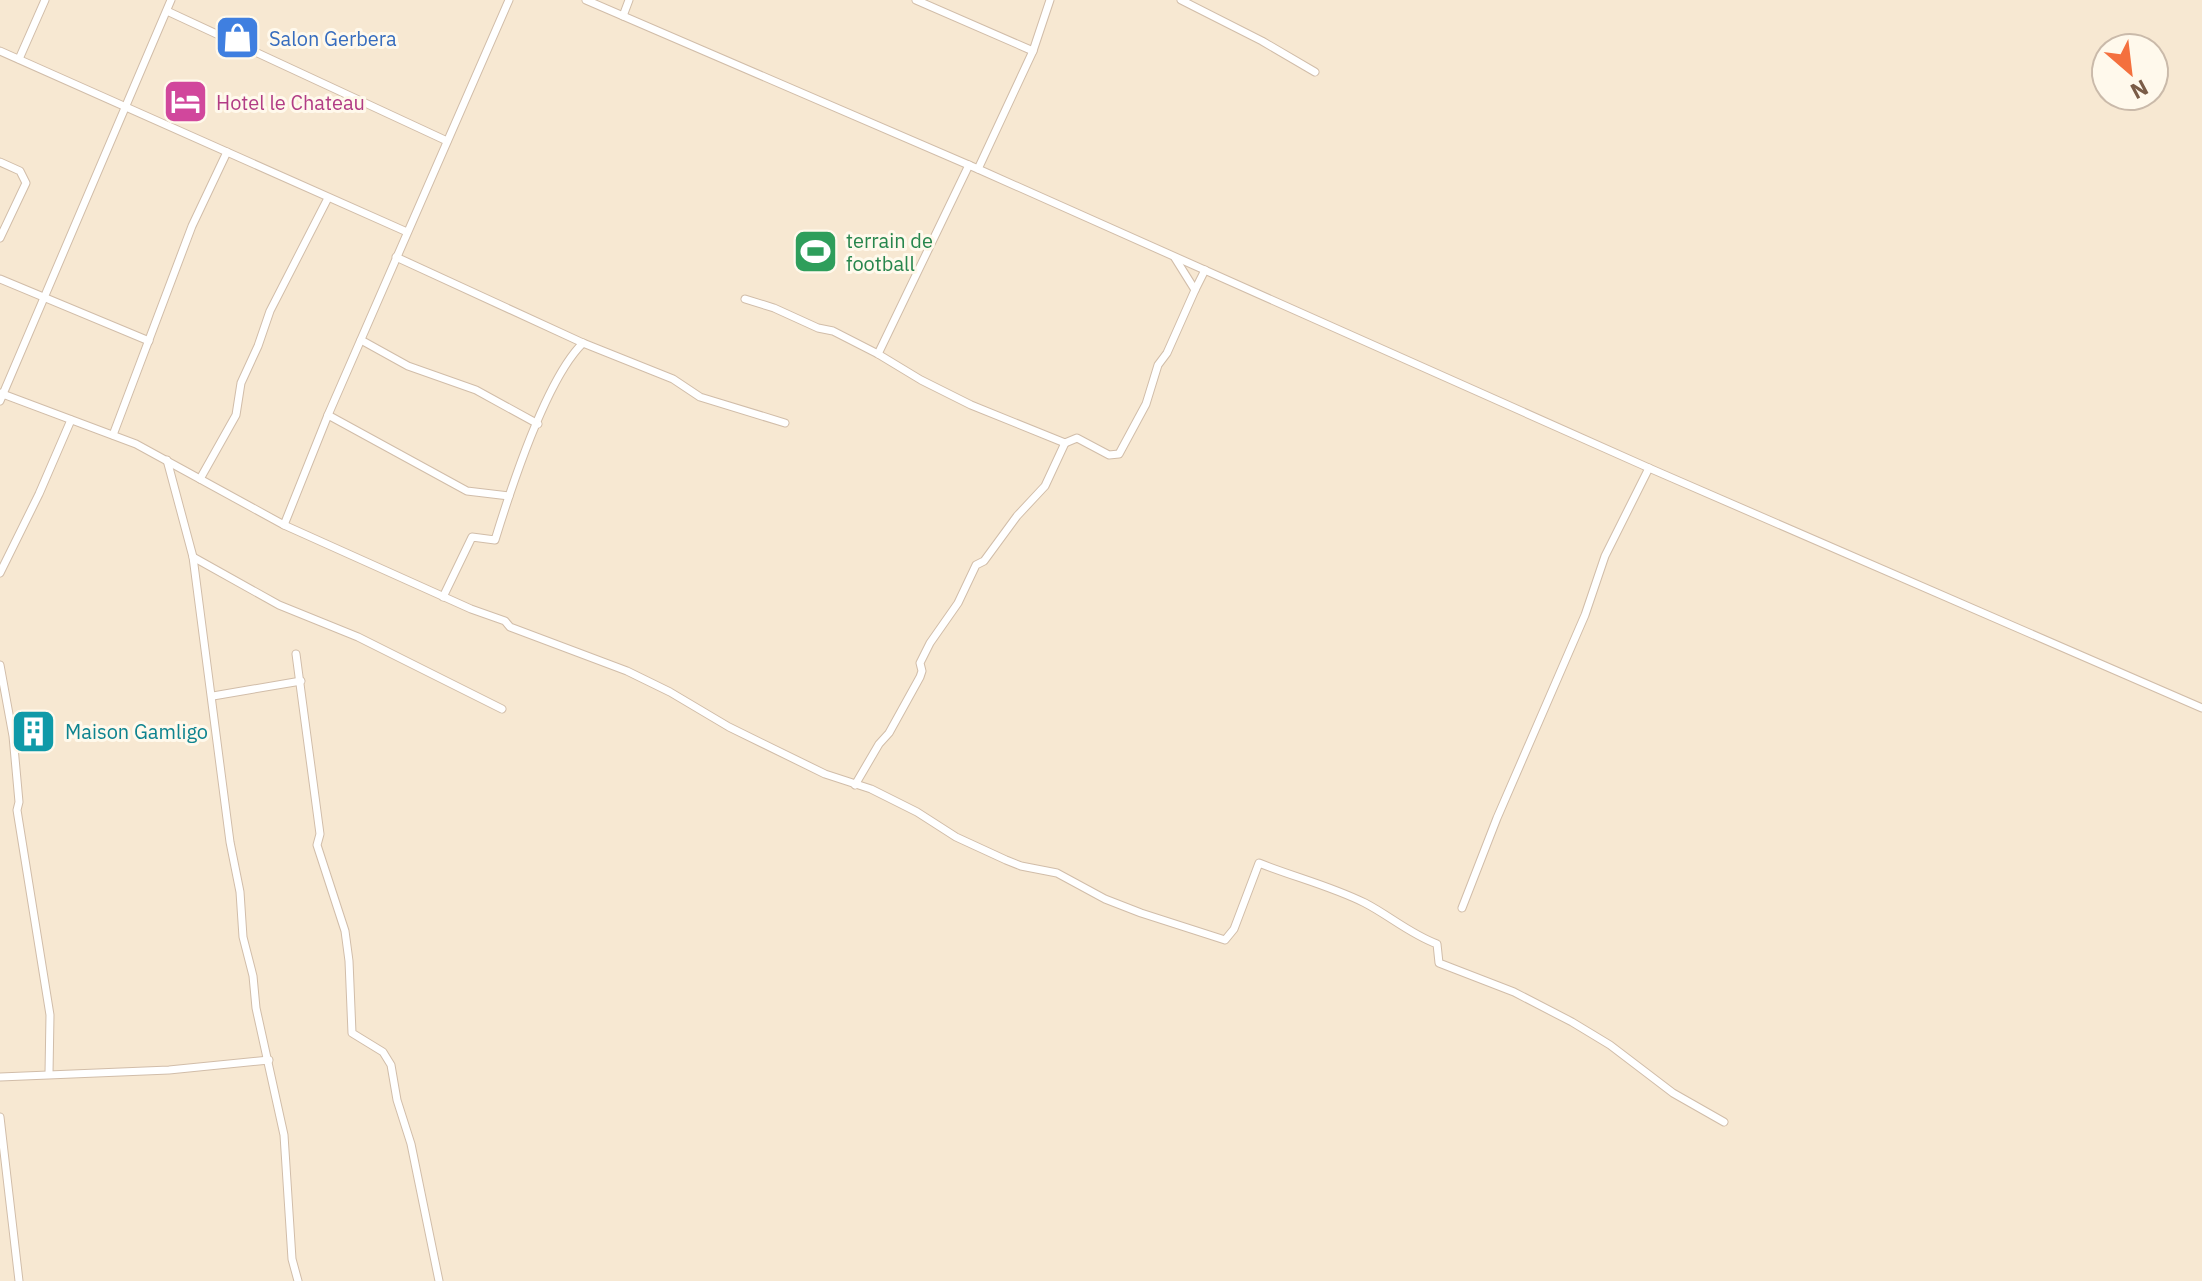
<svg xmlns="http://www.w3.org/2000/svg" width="2202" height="1281" viewBox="0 0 2202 1281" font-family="'IBM Plex Sans',sans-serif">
	<rect width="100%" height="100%" fill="#fef5e4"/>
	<path fill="#f7e8d2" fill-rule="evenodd" d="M0,0h2202v1281h-2202zM2106,48h48v48h-48z"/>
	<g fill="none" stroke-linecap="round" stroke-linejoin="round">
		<defs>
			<g id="street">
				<path d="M586,0l392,169 671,299 553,240"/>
				<path d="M916,0l117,51"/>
				<path d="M1181,0l81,41 53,31"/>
				<path d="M167,11l280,130"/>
				<path d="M623,16l6,-16"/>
				<path d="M0,51l407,181"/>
				<path d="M19,59l26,-59"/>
				<path d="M0,162l20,9 6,12 -26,55"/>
				<path d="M978,169l55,-118 17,-51"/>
				<path d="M396,257l187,86 90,36 27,18 85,26"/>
				<path d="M0,279l149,62"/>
				<path d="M1195,290l10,-20"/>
				<path d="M745,299l29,9 44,20 15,3 45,23 43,26 50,25 89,36 5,2 12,-5 32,17 10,-1 27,-50 12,-39 9,-12 28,-63 -20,-32"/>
				<path d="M361,340l47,26 68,24 62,34"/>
				<path d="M878,354l91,-189"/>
				<path d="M0,393l136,51 148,81 187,84 34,12 5,6 117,44 43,21 59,35 96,47 46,15 46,23 39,25 50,23 15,6 36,7 48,26 36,14 84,27 9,-11 25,-66c35,14 72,23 106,40 25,13 45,31 72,41l2,19 75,29 58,30 38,23 63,48 51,29"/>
				<path d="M0,401l171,-401"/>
				<path d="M328,415l139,76 42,5"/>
				<path d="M113,435l79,-209 35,-74"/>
				<path d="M167,460l26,97 37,285 10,50 3,45 10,39 3,32 28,127 8,124 6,22"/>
				<path d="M200,479l36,-64 5,-32 17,-37 12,-35 58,-113"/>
				<path d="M284,525l44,-110 181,-415"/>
				<path d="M193,557l86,48 79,32 144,72"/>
				<path d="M0,573l39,-79 32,-74"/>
				<path d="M443,597l29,-60 23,3c16,-52 51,-161 88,-197"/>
				<path d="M296,654l24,180 -3,11 28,86 4,30 3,72 31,19 8,13 6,35 14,44 28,137"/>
				<path d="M0,665l13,71 6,66 -2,8 33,205 -1,58"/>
				<path d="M213,696l88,-15"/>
				<path d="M855,785l24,-41 10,-11 31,-56 2,-6 -2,-8 10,-20 28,-40 18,-38 8,-4 33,-45 28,-30 20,-43"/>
				<path d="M1462,908l35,-90 88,-203 20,-59 44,-88"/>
				<path d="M0,1077l169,-7 100,-10"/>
				<path d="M0,1117l19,164"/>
			</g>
		</defs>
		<use href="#street" stroke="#d1bda9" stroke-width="9"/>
		<use href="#street" stroke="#fff" stroke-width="7"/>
	</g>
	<defs>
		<symbol id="shop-square" viewBox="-11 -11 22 22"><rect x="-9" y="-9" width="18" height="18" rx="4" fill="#3f7fe0" stroke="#fff9ec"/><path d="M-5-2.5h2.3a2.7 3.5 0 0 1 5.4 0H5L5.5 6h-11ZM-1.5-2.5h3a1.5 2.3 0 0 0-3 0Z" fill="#fff"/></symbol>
		<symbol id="hotel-square" viewBox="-11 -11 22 22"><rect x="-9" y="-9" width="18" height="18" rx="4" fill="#d1479c" stroke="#fff9ec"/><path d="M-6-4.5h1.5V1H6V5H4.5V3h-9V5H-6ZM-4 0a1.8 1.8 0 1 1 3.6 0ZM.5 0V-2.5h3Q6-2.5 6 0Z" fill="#fff"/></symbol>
		<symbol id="stadium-square" viewBox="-11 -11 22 22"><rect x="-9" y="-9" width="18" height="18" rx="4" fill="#2e9e5b" stroke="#fff9ec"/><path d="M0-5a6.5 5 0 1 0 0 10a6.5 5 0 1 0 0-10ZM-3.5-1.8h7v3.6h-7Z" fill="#fff"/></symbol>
		<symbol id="building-square" viewBox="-11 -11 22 22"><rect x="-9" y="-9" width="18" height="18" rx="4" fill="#0f9aa8" stroke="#fff9ec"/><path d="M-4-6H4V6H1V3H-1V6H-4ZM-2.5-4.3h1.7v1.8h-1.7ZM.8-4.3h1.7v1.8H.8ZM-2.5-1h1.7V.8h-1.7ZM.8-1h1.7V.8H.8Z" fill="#fff"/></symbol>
	</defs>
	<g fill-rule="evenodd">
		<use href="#shop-square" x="212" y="12" width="51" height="51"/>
		<use href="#hotel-square" x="160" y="76" width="51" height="51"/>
		<use href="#stadium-square" x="790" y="226" width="51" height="51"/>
		<use href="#building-square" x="8" y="706" width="51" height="51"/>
	</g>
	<g text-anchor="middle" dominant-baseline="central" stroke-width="6" stroke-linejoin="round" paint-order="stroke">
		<g font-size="20" fill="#366cbe" stroke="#fff9ec" text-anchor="start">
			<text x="269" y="38">Salon Gerbera</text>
		</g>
		<g font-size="20" fill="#b23c85" stroke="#fff9ec" text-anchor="start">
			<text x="216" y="102">Hotel le Chateau</text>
		</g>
		<g font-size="20" fill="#27864d" stroke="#fff9ec" text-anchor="start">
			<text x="846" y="240">terrain de<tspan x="846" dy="23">football</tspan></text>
		</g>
		<g font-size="20" fill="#0d838f" stroke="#fff9ec" text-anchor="start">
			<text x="65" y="731">Maison Gamligo</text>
		</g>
	</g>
	<g transform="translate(2130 72) rotate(152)"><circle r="38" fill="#fff9ec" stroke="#cabaaa" stroke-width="2"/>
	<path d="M0-6L14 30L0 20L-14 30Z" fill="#f4703e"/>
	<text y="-12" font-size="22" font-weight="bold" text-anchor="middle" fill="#7a5c47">N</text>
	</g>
</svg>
